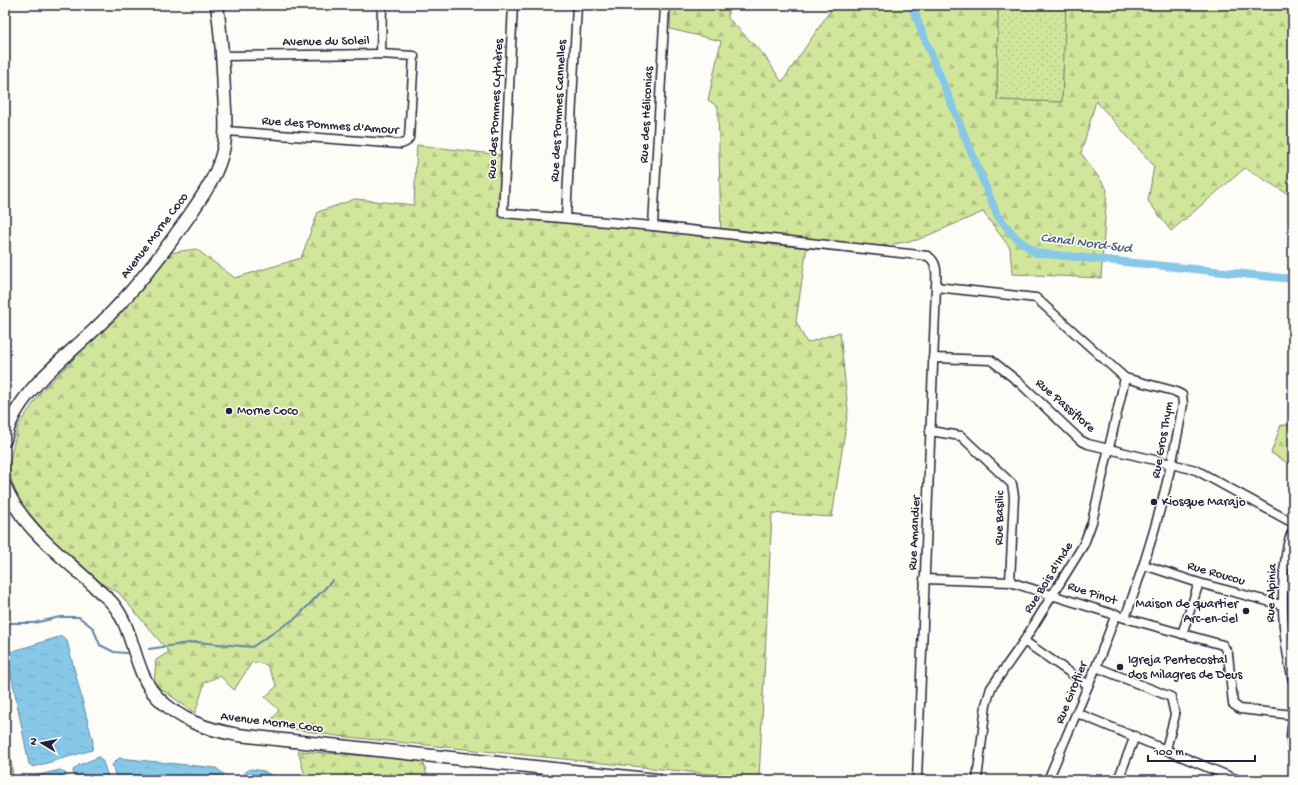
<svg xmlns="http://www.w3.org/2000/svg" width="1298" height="785" viewBox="0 0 1298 785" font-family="'Gochi Hand',sans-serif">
	<defs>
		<pattern id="grass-dots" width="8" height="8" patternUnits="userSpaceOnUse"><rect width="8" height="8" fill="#d1e69b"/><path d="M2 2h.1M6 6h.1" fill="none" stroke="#b3c586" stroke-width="1.8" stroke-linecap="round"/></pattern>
		<pattern id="forest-firs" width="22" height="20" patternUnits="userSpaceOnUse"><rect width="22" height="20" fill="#d1e69b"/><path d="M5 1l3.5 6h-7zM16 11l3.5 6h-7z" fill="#b3c586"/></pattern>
		<pattern id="wetland-marsh" width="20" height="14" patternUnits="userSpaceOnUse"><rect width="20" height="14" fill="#d1e69b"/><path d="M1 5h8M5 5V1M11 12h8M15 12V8" fill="none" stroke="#b3c586"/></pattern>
		<pattern id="water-ripples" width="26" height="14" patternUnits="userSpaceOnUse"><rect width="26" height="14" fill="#87c8e8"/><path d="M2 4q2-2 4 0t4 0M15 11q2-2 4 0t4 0" fill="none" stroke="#74acc8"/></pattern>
	</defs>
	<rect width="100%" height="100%" fill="#fdfcf7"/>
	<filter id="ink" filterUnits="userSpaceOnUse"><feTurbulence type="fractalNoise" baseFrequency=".025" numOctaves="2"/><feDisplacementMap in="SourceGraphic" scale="8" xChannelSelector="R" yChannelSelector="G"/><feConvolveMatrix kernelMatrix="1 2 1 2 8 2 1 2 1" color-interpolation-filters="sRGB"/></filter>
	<g filter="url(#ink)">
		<path fill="url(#grass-dots)" stroke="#7a846b" d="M998,5h68l-4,97 -65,-2z"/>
		<g fill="url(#forest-firs)" stroke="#7a846b">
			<path d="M671,5h57v13l36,37 18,27 52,-77h164l-1,95 65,2 4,-97h227v192l-48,-29 -74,63 -23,-30 6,-35 -58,-65 -15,52 26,36 -6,89 -89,-4 -2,-26 -27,-36 -66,28 -53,9 -57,-3 -11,75 11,22 33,-11 8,79 -16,106 -60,-4 -13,266 -421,-43 -70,-11 11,-15 -14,-13 12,-11 -10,-21 -15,-3 -18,28 -14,-14 -15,6 -10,31 -41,-29 2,-24 13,-8 -51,-60 -18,-9 -46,-41 -37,-43 -9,-31 10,-42 23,-34 83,-84 44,-55 28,-4 39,29 66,-20 17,-46 37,-13 59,6 3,-60 84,10 -1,59 221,24 -3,-131 -10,-7 13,-59 -51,-12z"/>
			<path d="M1281,425h12v41l-22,-13z"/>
			<path d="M298,751l125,9 5,20h-122z"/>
		</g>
		<path fill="url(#wetland-marsh)" stroke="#7a846b" d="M5,729l2,1 6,45 2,5h-10z"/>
		<g fill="url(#water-ripples)" stroke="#5f86a3">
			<path d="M62,636l5,5 26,101 -1,8 -59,17 -4,-3 -22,-111z"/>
			<path d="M99,757l4,5 6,18h-34l-2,-10 6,-5z"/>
			<path d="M119,758l97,10 10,8 1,4h-110l-5,-15z"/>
			<path d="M250,769l14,2 15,9h-40l1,-4z"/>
			<path d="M60,770l5,3 2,7h-35l3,-4z"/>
		</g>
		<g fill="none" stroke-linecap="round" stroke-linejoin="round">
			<g stroke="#5f86a3" stroke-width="2">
				<path d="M5,623h29l26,-6h19l14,11 7,17 14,7 12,1"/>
				<path d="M149,649l47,-7 56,5 45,-30 36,-37"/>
			</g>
			<path stroke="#87c8e8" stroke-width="8" d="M911,5l86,210 19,23 20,15 257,26"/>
			<defs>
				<g id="street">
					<path d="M513,5l-10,208 150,13 275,30c11,8 8,19 8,31l-19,493"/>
					<path d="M381,54l1,-49"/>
					<path d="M223,56l158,-2 33,2 -5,82 -3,4 -5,2 -175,-13"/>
					<path d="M566,218l11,-213"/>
					<path d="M653,226l12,-221"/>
					<path d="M936,287l100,11 89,80 49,13 8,4 1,9c-12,73 -32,144 -58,214"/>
					<path d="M933,358l58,2 30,24 59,56 8,4 108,26 97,53"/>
					<path d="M930,431l31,5 51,48 2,12 -4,86"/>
					<path d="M1293,530c-7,14 -7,27 -9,42 -3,40 0,70 9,109"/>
					<path d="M1144,565l55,18 83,22"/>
					<path d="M924,579l86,3 115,36 98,27 5,9 5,50 7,5 53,6"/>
					<path d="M1182,634l17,-51"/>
					<path d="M1024,641l64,44"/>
					<path d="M1096,667l75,30 4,18 -9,34"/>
					<path d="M1077,713l161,67"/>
					<path d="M1293,719l-2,17 2,16"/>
					<path d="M977,780l9,-75 5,-17 33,-47 60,-97 8,-22 33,-144"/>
					<path d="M1048,780l48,-113 20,-53"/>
					<path d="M1118,780l17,-44"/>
				</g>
				<g id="secondary">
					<path d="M5,440c7,-39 48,-73 76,-98 42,-37 77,-81 108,-126 15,-22 30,-43 35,-70 3,-18 1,-36 0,-54 -1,-29 -3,-58 -7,-87"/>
					<path d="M5,486c18,44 57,69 90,101 6,6 13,11 18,17 22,27 20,67 44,93 24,24 49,32 81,38l419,45"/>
				</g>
			</defs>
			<use href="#street" stroke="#22223b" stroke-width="11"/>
			<use href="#secondary" stroke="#22223b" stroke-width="15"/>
			<use href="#street" stroke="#fdfcf7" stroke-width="8"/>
			<use href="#secondary" stroke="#fdfcf7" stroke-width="12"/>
		</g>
	</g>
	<g fill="#22223b" stroke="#fdfcf7" stroke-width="1.5">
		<circle cx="229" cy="411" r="4"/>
		<circle cx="1154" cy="502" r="4"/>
		<circle cx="1246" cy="611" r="4"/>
		<circle cx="1120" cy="667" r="4"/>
	</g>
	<g text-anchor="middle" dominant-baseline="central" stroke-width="3" stroke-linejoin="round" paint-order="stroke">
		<g font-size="13" fill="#22223b" stroke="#fdfcf7">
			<text transform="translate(326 42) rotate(-1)">Avenue du Soleil</text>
			<text transform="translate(496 109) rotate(-87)">Rue des Pommes Cythères</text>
			<text transform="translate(559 111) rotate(-87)">Rue des Pommes Cannelles</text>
			<text transform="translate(647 115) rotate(-87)">Rue des Héliconias</text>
			<text transform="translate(330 126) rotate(4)">Rue des Pommes d'Amour</text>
			<text transform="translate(155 236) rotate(-53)">Avenue Morne Coco</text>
			<text transform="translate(1065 406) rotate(41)">Rue Passiflore</text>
			<text transform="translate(1163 440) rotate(-80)">Rue Gros Thym</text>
			<text transform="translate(1000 518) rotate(-89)">Rue Basilic</text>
			<text transform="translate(915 533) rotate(-87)">Rue Amandier</text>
			<text transform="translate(1216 574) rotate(16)">Rue Roucou</text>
			<text transform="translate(1049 578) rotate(-58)">Rue Bois d'Inde</text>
			<text transform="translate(1272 593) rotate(-88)">Rue Alpinia</text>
			<text transform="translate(1092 594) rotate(18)">Rue Pinot</text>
			<text transform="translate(1072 693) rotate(-68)">Rue Giroflier</text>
			<text transform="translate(272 723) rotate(7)">Avenue Morne Coco</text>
		</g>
		<g font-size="13" fill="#22223b" stroke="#fdfcf7" text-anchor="start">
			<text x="237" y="411">Morne Coco</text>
			<text x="1162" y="502">Kiosque Marajo</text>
			<text x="1238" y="604" text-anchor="end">Maison de quartier<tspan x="1238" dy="15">Arc-en-ciel</tspan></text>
			<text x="1128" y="660">Igreja Pentecostal<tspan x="1128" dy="15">dos Milagres de Deus</tspan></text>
		</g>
		<g font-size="14" font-style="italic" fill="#455c78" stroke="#fdfcf7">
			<text transform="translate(1086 244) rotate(7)">Canal Nord-Sud</text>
		</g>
	</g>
	<rect width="1298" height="785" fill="none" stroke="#fdfcf7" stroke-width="20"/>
	<rect x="10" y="10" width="1278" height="765" fill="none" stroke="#22223b" stroke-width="1.5" filter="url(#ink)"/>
	<g transform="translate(42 743) rotate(280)" stroke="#fdfcf7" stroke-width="3" paint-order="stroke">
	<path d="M0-3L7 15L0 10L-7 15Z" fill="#22223b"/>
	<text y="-6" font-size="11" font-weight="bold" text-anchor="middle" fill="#22223b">N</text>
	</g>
	<path d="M1148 755v6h107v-6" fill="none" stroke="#22223b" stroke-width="2"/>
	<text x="1154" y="755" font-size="12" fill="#22223b" stroke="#fdfcf7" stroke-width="3" paint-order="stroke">100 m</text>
</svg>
